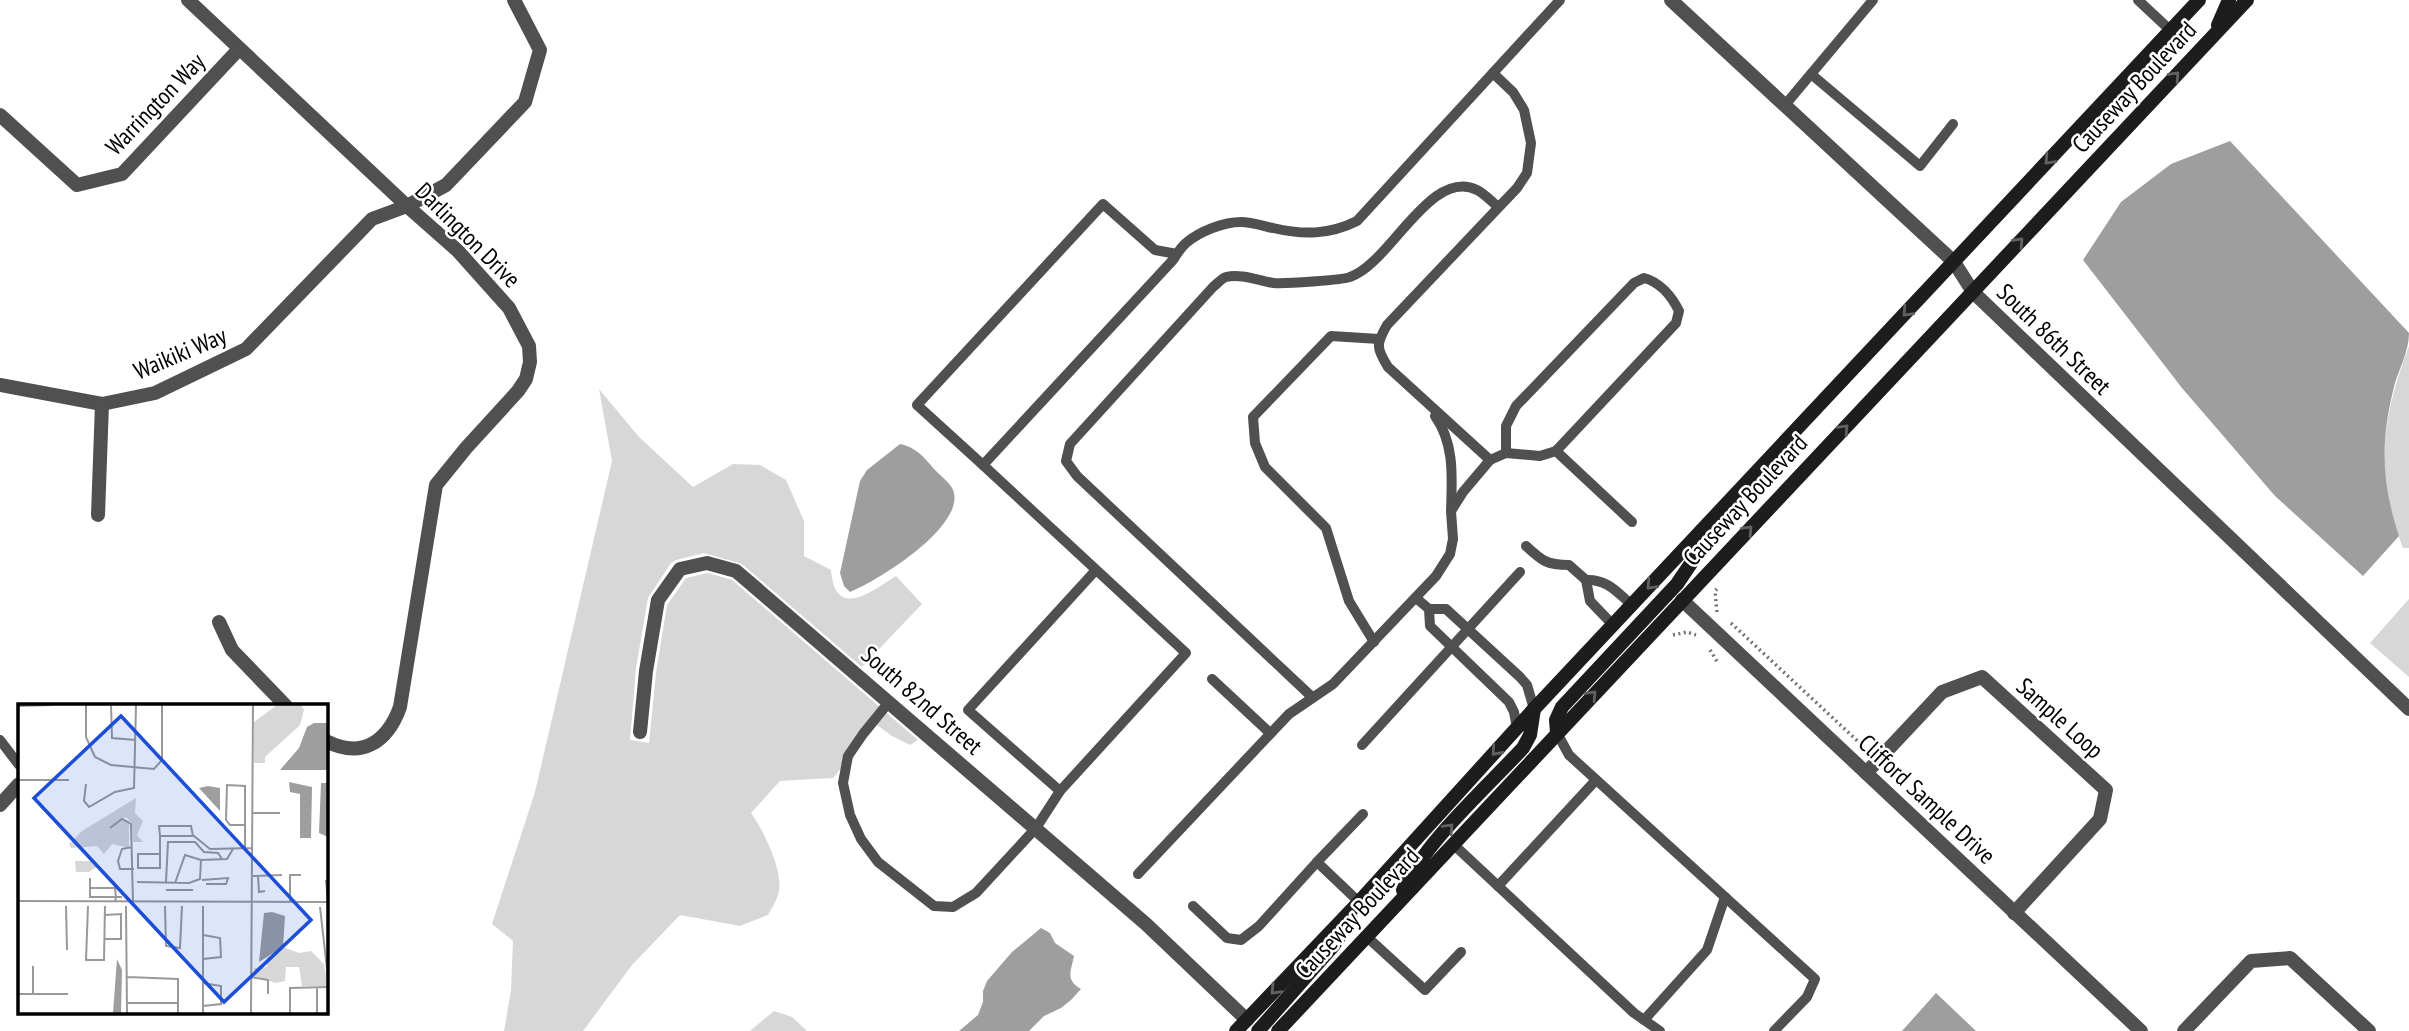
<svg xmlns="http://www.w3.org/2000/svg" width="2409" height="1031" viewBox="0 0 2409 1031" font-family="'PT Sans Narrow',sans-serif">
	<rect width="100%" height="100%" fill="#fff"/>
	<g fill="#d7d7d7">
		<path d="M2409,346v202h-6c-5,-15 -12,-31 -15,-47 -11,-53 2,-105 21,-155z"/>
		<path d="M599,389l40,48 54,50 40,-23 27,1 26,15 18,41v35l27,14c4,51 41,21 65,6l26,28 -60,63 -120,-103 -38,-11 -28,7 -5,3 -23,35 -12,70 -6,72 19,3 7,-70 11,-68 19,-27 22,-5 24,7 186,160 -8,5 -18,-9 -15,-11 -44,53 -53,3 -29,32c13,18 34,60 27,82 -2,7 -7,14 -10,20l-28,11 -60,-11 -48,50 -49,66h-79l7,-41 2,-49 -21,-17 43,-132 77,-331z"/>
		<path d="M2409,599v78l-39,-34z"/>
		<path d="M774,1011l18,6 15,14h-57z"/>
	</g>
	<g fill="#9e9e9e">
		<path d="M2230,141l179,192c0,21 -12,38 -16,58 -13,53 -11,94 6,145l-36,40 -88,-80 -93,-108 -99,-128 38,-58 50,-38z"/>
		<path d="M900,444c18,4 24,14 37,28 6,6 15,12 17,21 8,35 -76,88 -104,99l-6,-6 -4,-13 20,-92 7,-11z"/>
		<path d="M1041,928l9,5 5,10 19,13c-3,15 -9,24 7,33l-10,11 -10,8 -17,8 -15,15h-70l19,-16 5,-13v-11l4,-10 25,-29z"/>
		<path d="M1936,993l40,38h-74z"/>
	</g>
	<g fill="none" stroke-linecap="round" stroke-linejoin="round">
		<g stroke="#727272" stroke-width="3.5" stroke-dasharray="2 3.5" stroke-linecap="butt">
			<path d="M1717,612l-2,-21 2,-2"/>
			<path d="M1731,623l133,124"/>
			<path d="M1673,635l14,-3 9,3"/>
			<path d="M1710,650l8,13"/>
		</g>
		<g stroke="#505050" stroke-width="10">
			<path d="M2138,0l32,30"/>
			<path d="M1811,74l109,92 33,-42"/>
			<path d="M1785,105l88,-105"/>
			<path d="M1177,254l-22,-4 -52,-46 -186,201 66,60 190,-205c4,-6 8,-13 13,-17 14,-12 38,-21 55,-21 11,0 22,4 32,6 30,7 56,7 84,-7l203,-221"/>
			<path d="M1435,416c20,28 17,62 16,95"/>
			<path d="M1506,453v-27l10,-20 118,-123 10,-5c16,4 28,19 35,33l-3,12 -120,128"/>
			<path d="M1490,460l16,-7 34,3 16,-5 76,71"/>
			<path d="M983,465l203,188 -126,138 -92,-81 127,-139"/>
			<path d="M1526,546c16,15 21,19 43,19l17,15c21,-1 31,12 46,25"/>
			<path d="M1586,580l4,21 23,24"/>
			<path d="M1416,598l13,11 1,17 79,76 5,10 3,16"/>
			<path d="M1429,609h17l74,68 7,8 7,24"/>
			<path d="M1374,642l-25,-41 -23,-73 -61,-61 -10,-24 -2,-26 78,-81 48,3"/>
			<path d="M1212,679l58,54"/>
			<path d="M1312,697l-235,-221 -11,-15 4,-17 143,-157c4,-3 9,-9 13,-10 15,-4 34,4 48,6 9,1 69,-3 76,-6 40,-13 80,-110 127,-87 8,4 15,12 21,17"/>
			<path d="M889,702l-26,32 -15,22 -5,27 7,32 11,24 17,23 56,44 19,1 23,-14 60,-65 24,-37"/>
			<path d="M1557,733l12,22 246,224 -8,18 -33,34"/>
			<path d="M0,740l19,25"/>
			<path d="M1362,745l158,-173"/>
			<path d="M1453,844l181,169 26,18"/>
			<path d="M1138,874l151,-160 44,-30 103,-108 14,-22 3,-15 -2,-28 12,-19 27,-32 -102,-93c-12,-19 -12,-23 -1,-42l130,-137 10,-15 4,-30 -7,-33 -11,-18 -20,-19"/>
			<path d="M1498,886l98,-106"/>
			<path d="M1359,902l-42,-40 46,-48"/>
			<path d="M1193,906l34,32 14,2 18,-14 58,-64"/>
			<path d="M1366,936l59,54 36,-38"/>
			<path d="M1644,1020l63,-70 18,-53"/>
		</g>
		<g stroke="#505050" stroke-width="14">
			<path d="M188,0l219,206 51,45 51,57 20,38 1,16 -4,17 -8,12 -52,57 -30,37 -36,222c-13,36 -39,52 -74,34"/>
			<path d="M1671,0l283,262 19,30 436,417"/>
			<path d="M0,115l77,70 45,-11 117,-125"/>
			<path d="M0,385l102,19 53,-11 91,-44 126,-130 35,-13 39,-21 79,-83 15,-52 -26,-50"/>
			<path d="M98,515l4,-111"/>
			<path d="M1682,600l459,431"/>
			<path d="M219,622l13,28 54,56"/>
			<path d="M640,732l6,-61 12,-71 22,-31 27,-6 29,8 410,353 101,96"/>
			<path d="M1866,773l76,-81 40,-15 124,113 -6,29 -86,94"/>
			<path d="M0,805l19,-21"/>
			<path d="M2184,1031l67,-70 39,-3 79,73"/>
		</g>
		<g stroke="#1d1d1d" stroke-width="14">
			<path d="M2218,25l11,-25"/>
			<path d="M1557,733l-1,-13 6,-13 115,-123 21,-31 3,-22"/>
			<path d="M1403,890c23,-49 82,-101 120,-142l7,-13 4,-26"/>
			<path d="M1236,1031l123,-129 175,-193 665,-709"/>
			<path d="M1258,1031l75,-85 18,-27"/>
			<path d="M1278,1031l969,-1031"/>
		</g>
	</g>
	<defs><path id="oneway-chevron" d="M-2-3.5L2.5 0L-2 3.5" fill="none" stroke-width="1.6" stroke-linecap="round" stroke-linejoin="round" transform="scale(1.75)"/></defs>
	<g stroke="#616161">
		<use href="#oneway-chevron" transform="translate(2175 76) rotate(-47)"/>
		<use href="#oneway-chevron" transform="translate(2049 160) rotate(133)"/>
		<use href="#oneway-chevron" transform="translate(2019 242) rotate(-47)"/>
		<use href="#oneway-chevron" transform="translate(1907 312) rotate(133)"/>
		<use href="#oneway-chevron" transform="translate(1844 429) rotate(-47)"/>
		<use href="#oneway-chevron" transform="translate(1748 530) rotate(-47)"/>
		<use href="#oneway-chevron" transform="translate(1651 585) rotate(133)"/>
		<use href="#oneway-chevron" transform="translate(1592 695) rotate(-47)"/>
		<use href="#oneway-chevron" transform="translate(1496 751) rotate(132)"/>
		<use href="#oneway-chevron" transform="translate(1449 828) rotate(-47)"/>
		<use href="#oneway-chevron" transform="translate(1275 990) rotate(134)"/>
	</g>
	<g text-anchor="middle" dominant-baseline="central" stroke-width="5" stroke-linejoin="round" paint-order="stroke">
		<g font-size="24" fill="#000" stroke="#fff">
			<text transform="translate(2134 87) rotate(-47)">Causeway Boulevard</text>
			<text transform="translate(155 104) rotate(-46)">Warrington Way</text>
			<text transform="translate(468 235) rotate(45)">Darlington Drive</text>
			<text transform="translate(2054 339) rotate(44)">South 86th Street</text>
			<text transform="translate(180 353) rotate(-23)">Waikiki Way</text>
			<text transform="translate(1745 500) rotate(-47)">Causeway Boulevard</text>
			<text transform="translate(922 700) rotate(41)">South 82nd Street</text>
			<text transform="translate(2060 718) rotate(42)">Sample Loop</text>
			<text transform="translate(1927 799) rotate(43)">Clifford Sample Drive</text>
			<text transform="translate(1357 913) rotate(-47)">Causeway Boulevard</text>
		</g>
	</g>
	<g transform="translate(18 704)">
		<rect width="310" height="310" fill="#fff"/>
		<path d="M259,1h24l3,5 -4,15 -35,32v6h-11v-41zM118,94l-1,15 8,8 -6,14 6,7h-10l-1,-18 -5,-6h-5l7,3v27l-17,-4 -8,10 -7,-8 -26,2 -2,-4 13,-13zM57,157h20l3,5 -9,6h-13zM265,243l16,6 12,-2 13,13 4,22h-26l-3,-19h-13l-1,14 -9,2 -22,-7v-8l13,-1v-9z" fill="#d7d7d7"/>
		<path d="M296,19h14v47h-48l19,-22 8,-21zM271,78l23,5 -1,51h-11v-44l-10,-2zM303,79h7v54l-9,-4zM190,82l12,2v23l-21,-23zM254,208l13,4 -2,31 -24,15 5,-49zM99,255l5,11 -1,43h-8z" fill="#9e9e9e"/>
		<path fill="none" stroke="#999" stroke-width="2" d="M68,1v32l9,20 16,8 43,4 8,-9v-55M93,1l1,33 24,2M0,2l34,-1M0,76h51M68,80l-2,17 5,6 26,-15 19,-4 2,-83M235,109h27M227,121h-15l-4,-5 1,-35 18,1v62M92,124l12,-9 9,5 2,78M175,132l-2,-10h-32l1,10h34l16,13 43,-1M114,143l-10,2 -4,12 2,8h14M141,150h-21v14h22v-32M240,171l1,17 6,-1M235,172l29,-1M72,174v19h26l-1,5M184,176l26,-2 -2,6h-20M308,176l2,22M119,178l52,1 11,-4 1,-19 26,-1 6,-10M148,178l2,-40h27l9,10 14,1 4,6M157,179l10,-28 16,5M72,184h25l1,9h6M148,186h27M0,197l310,1M272,198v-27h11M48,202l1,44M70,202l-2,54h18l1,-54M108,202l1,107M147,202l1,40 14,2 2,-42M302,203l8,71M87,235h16v-25l-16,1M185,255l18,-2 -1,-19 -17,-3M109,273l51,2v34M233,273l17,3v14M185,279l18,3v18l-18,2M299,284v25M0,290h50M15,290v-28M109,299h52M185,309v-107M233,309l2,-308M272,309v-25l38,-1"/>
		<path fill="#1d4ed8" fill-opacity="0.15" stroke="#1d4ed8" stroke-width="3.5" d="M103,12l190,204 -87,82 -190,-204z"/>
		<rect width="310" height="310" fill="none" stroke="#000" stroke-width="3.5"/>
	</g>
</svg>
